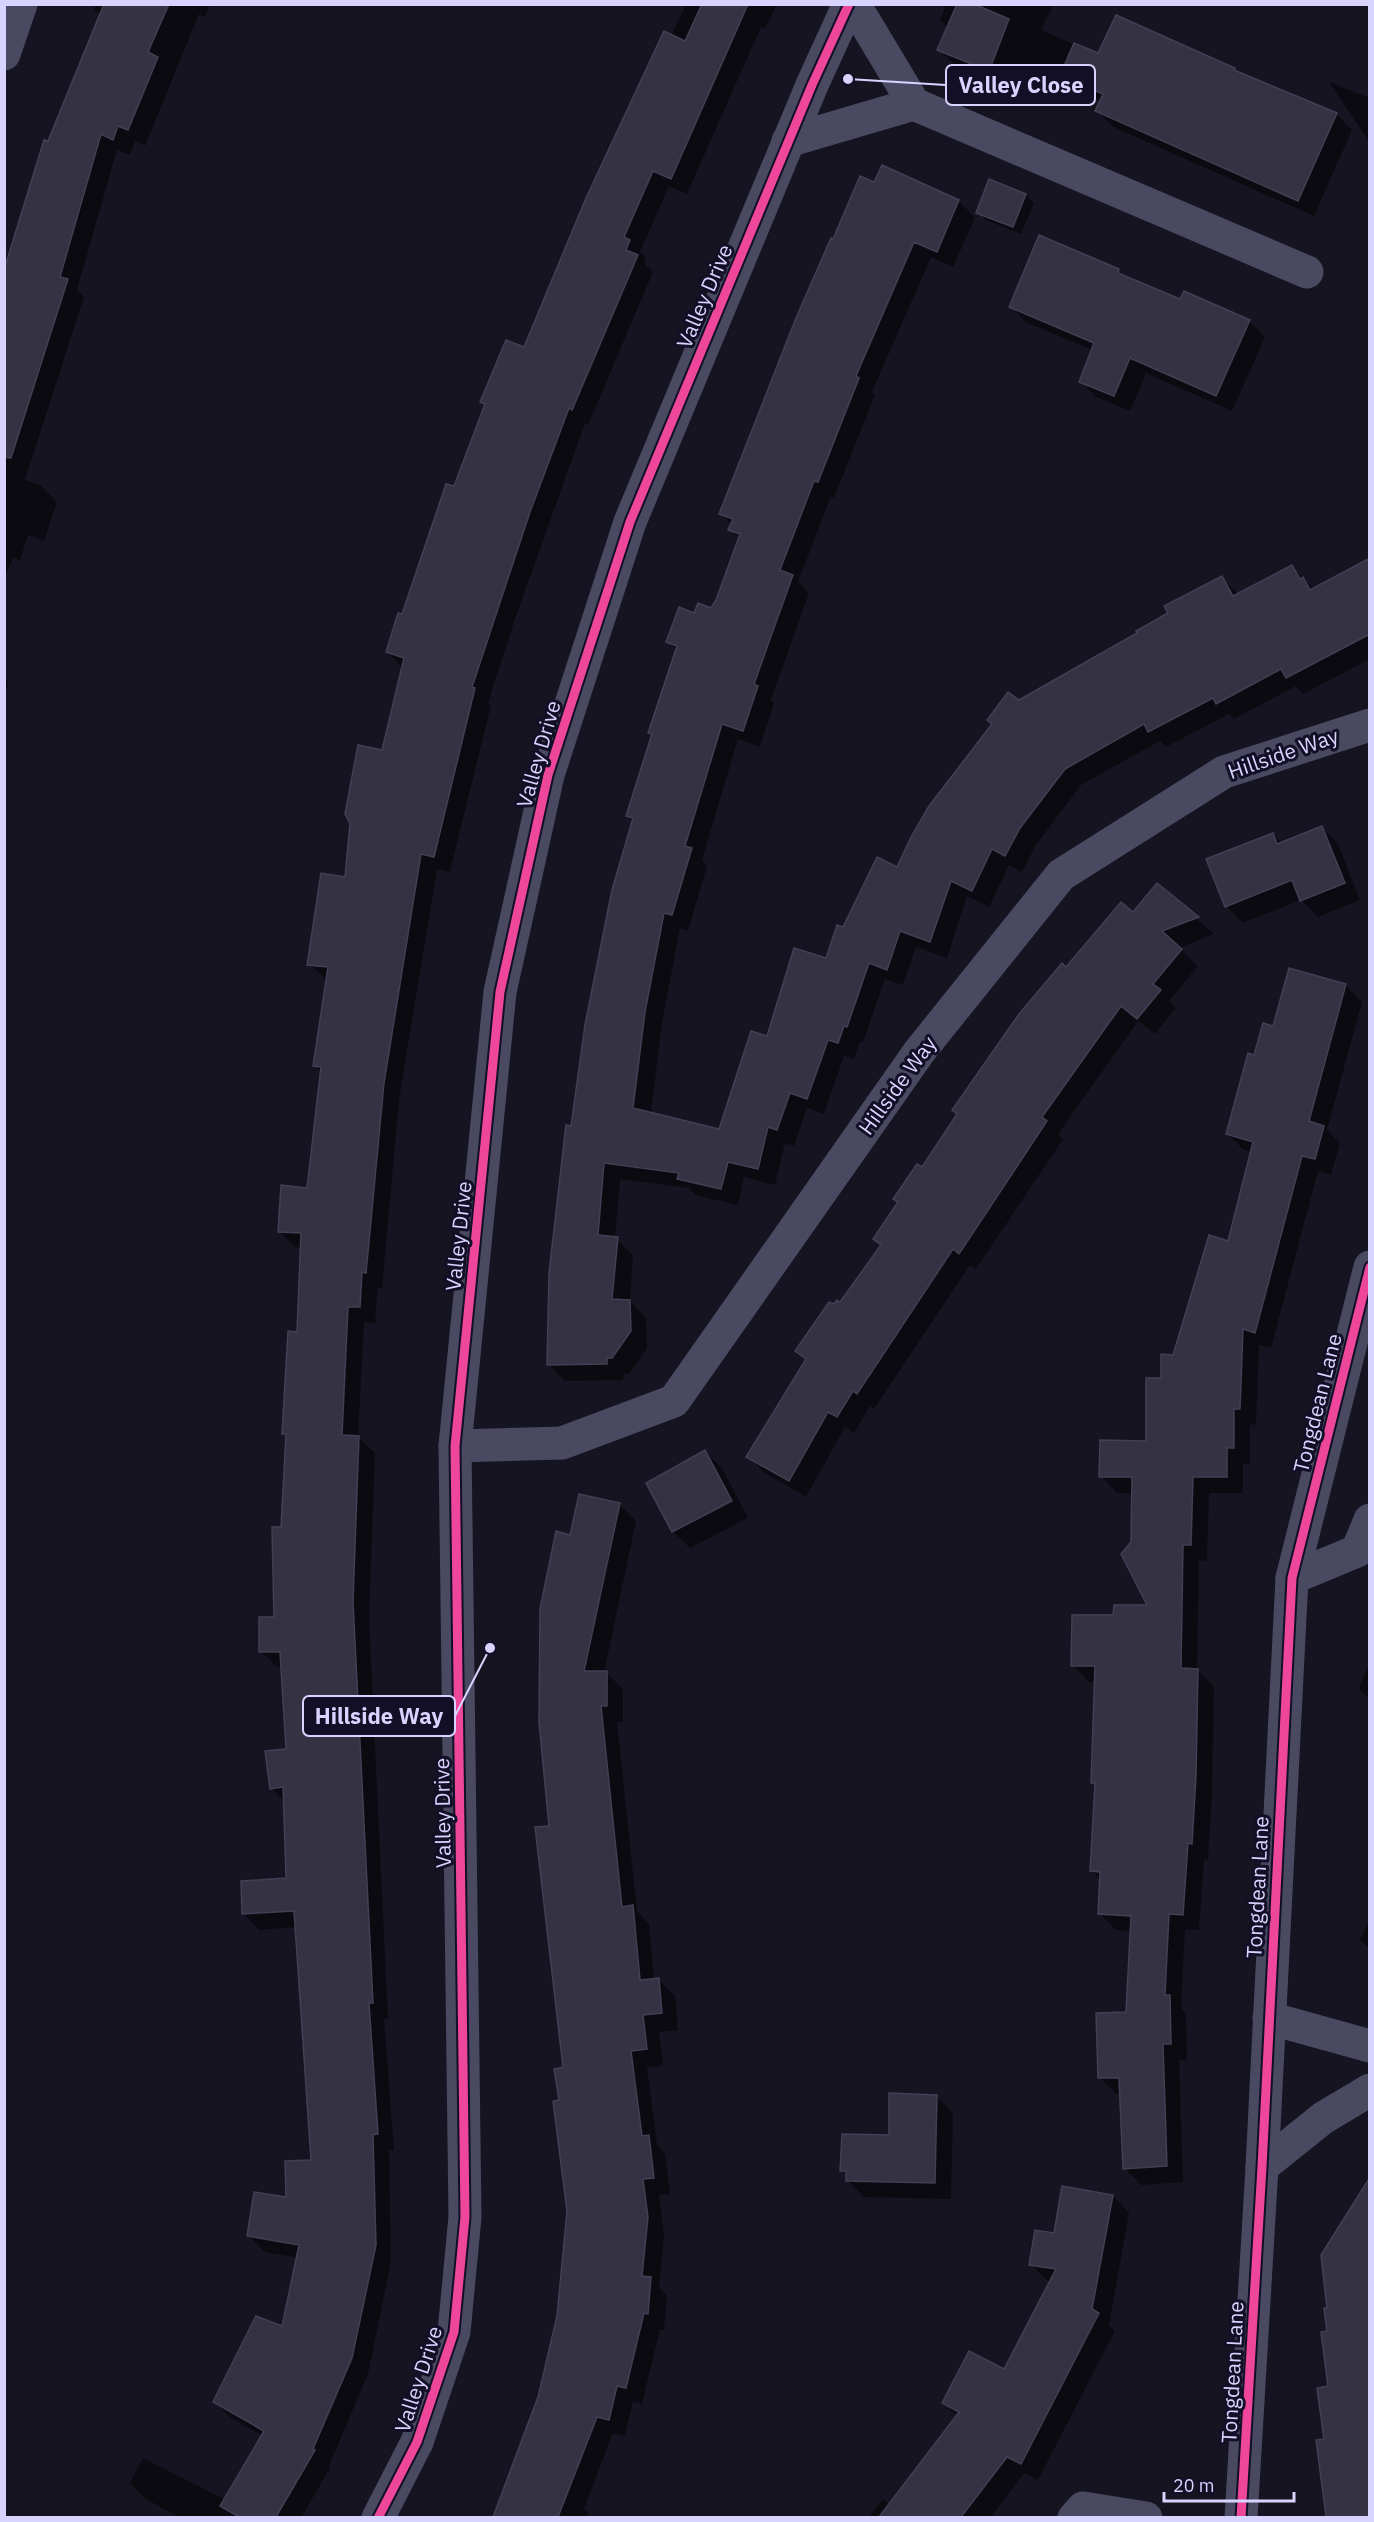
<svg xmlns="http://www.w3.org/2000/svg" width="1374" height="2522" viewBox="0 0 1374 2522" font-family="'IBM Plex Sans',sans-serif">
	<rect width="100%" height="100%" fill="#161421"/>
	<g fill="#0007">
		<path d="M96,4h114l-5,13 -6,-3 -54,132 -10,-5 -5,14 -13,-5 -40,140 7,7 -59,183 15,5 17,17 -13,39 -16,-6 -8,25 -7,-2 -9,22v-305l44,-132 53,-127 -7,-7z"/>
		<path d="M686,4h91l-12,25 -4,-2 -74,167 -18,-8 -29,66 6,6 -2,5 9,9 -65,153 -3,-2 -70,196 -27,84 3,2 -41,167 -13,-3 -38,231 -17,188h-4l-3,35 -11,-1 -6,115 17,16 -6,166 19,400h-4l10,131h-5l2,112 -23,112 -39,92 1,2 -29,50h-121l-34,-19 -16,-16 13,-25 83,42 37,-64 -32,-18 -16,-16 68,-74 15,-70 -33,-6 -17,-17 39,-36 26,-37 -17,-235 -37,3 -16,-17 44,-34 -2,-77 -14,-14 16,-38 -4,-83h-6l-16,-16 15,-33 11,-181 -3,-4 15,-100 3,-85 -7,-1 -16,-16 30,-42 13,-117 -7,-6 13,-85 -19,-17 37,-85 37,-127 20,-84 -16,-16 99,-246 -4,-4 43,-53z"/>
		<path d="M946,4h108l-13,26 57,25 136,15 4,3 98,41 16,16 -38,86 -201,-89 -16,-16 4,-10 -77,-34 -9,23 -60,-25 -16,-16 9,-21 -8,-8z"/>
		<path d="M1329,82l41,16v45z"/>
		<path d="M883,167l76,34 16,17 -22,49 -22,-10 -59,135 3,3 -41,103 -3,-2 -33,86 11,11 -38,107 3,3 -14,44 -22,-8 -36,121 5,6 -19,65 -8,-3 -19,101 -10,85 69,17 48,-93 59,-78 17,-31 53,-60 121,-167 152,-88 52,-36 17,17 53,-28 22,23 56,-30v99l-67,35 -7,-8 -62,33 -5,-5 -63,33 -6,-6 -79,44 -45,60 -14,27 -13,-7 -20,42 -22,-11 -20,62 -31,-11 -13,38 -18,-6 -22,63 -3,-1 -6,18 -10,-3 -20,58 -17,-6 -13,38 -9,-3 -10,42 -31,-8 -6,28 -43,-10 -6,-7 -69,-9 -5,59 18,17 -3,46 16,17 1,30 -18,26h-5l-1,6 -58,1 -17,-17 24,-236 62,-306 -6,-6 25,-81 -3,-3 27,-82 -9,-8 27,-27 17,-5 5,-9 23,-62 -10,-9 2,-5 -11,-12 113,-272 41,-57z"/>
		<path d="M1026,195l8,8 -13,31 -35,-14 -8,-8z"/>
		<path d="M1118,271l8,7 55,23 68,20 16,16 -33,74 -86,-38 -16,38 -34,-14 -15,-16 12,-31 -66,-27 -16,-16z"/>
		<path d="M4,678l5,4 -5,13z"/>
		<path d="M1322,827l16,17 22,56 -42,17 -17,-17 -58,23 -17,-17 47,-72 9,9z"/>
		<path d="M1157,885l57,49 -35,14 19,18 -29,35 7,7 -21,26 -17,-13 -80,113 5,5 -87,130 -6,-4 -96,144 -4,-3 -16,27 -9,-6 -39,70 -41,-24 -17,-16 59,-96 -10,-10 37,-45 7,-2 41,-58 -7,-7 192,-270 66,-55z"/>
		<path d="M1345,985l17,17 -35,128 13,13 -9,32 -13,-4 -47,177 -12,-3 -3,80 -6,-1v40h-7v29h-34l-2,68 -8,-1 -2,110 17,16 -2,108 -4,66 -4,-1 -5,71h-14l-4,78 5,5 1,47h-8l4,122 -42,3 -16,-17 -4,-74h-5l-17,-17 29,-63 4,-83 -16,-1 -16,-16 1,-34 -10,-9 6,-85 -4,-3 3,-101h-7l-16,-17 42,-48 34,-10 -17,-64 1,-50h-16l-16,-17 46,-34 15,-63 67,-136 23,-91 -8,-2 -17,-16 28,-77 19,-29z"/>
		<path d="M705,1452l17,16 26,50 -58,30 -17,-16 -25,-49z"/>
		<path d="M619,1504l17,17 -32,152h2l17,16v33h-6l20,189 12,13 5,56 4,-1 17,17 3,34 -19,2 4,34 -16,1 10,78 8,9 5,40 -11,1 5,40 -5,53 8,7 -3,35 -4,-1 -18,75 -9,-3 -8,35 -12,-3 -29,76 5,4 -2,5h-93l45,-121 20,-81 9,-105 -7,-110 4,-32 -14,-242 21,-290z"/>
		<path d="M1370,1661v39l-11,-11z"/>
		<path d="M1370,1920v29l-10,-9z"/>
		<path d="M936,2096l17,17 -2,86 -87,-2 -17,-17v-4l-5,-6 48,-34z"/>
		<path d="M1370,2180v338h-45l-9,-76 10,-2 4,-52 -1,-79z"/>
		<path d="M1113,2196l16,17 -20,112 6,6 -77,149 -14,-7 -34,45h-122l15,-19 7,6 67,-89 -13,-13 61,-32 46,-89 -3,-1 -17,-17 24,-30z"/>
	</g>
	<g fill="#343243" stroke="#433f54" stroke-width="1.5">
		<path d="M104,4h65l-21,48 10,5 -30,73 -10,-4 -5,14 -12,-6 -41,143 8,2 -57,179 -7,-1v-187l40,-130 4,1z"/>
		<path d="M702,4h46l-77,175 -18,-8 -29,66 6,3 -4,10 12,5 -66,155 -3,-2 -39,104 -58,175 3,1 -41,169 -13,-3 -37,229 -18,190 -4,-1 -2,35h-12l-6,128 17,1 -6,166 20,401h-4l9,131 -5,1 3,110 -24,113 -39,91 2,1 -39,67h-37l-19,-11 44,-75 -51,-29 43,-86 26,10 17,-81 -52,-9 7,-44 32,5 -1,-36 26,-1 -17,-249 -52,3 -1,-33 45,-3 -3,-91 -13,2 -5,-38 21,-2 -6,-97h-21v-35h15l-2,-90h9l5,-93h-4l6,-103 9,1 4,-99 -23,-1 3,-47 26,3 14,-121 -8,-1 15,-99 -21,-2 14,-92 24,4 5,-53 -5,-10 13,-69 24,5 22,-92 -18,-6 12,-39 4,1 44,-130 8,2 31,-82 -5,-2 26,-62 18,7 62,-149 78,-167 21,10z"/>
		<path d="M957,4h17l35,15 -20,52 -52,-21z"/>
		<path d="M1116,15l119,53 -1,2 103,43 -39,88 -203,-90 8,-17 -43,-19 14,-32 24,10z"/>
		<path d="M882,165l77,35 -22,52 -23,-10 -58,134 3,2 -41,104 -4,-1 -34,89 13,5 -39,109 4,2 -15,45 -21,-7 -37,122 7,2 -20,67 -8,-2 -19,99 -12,96 86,21 32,-98 16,5 27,-88 32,10 11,-33 6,2 34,-70 20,10 14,-30 18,-31 63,-82 -5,-4 21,-28 11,8 118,-67 -1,-2 32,-18 -4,-7 58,-30 11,20 59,-31 8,14 3,-2 7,13 60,-32v76l-84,44 -5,-9 -65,35 -3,-6 -65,34 -4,-8 -79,45 -45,59 -15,28 -13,-7 -20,42 -21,-10 -21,61 -30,-11 -13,39 -18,-7 -22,64 -3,-1 -6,17 -10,-3 -21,59 -17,-6 -13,37 -9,-3 -10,42 -30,-7 -7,27 -44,-10 2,-6 -75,-10 -6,72 20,2 -6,62 18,1 1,31 -19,27h-5v6l-60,1 2,-92 17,-148 5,1 14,-101 27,-135 21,-72 -7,-2 26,-82 -4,-1 29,-87 -11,-4 13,-35 15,6 4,-10 13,5 5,-8 24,-66 -12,-4 5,-11 -14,-5 77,-196 35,-80 2,1 27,-63 14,6z"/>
		<path d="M989,179l37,15 -13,33 -37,-14z"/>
		<path d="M1039,235l80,34 -1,4 62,26 4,-8 66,29 -34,76 -86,-38 -16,38 -35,-14 15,-39 -85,-36z"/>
		<path d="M1322,826l23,57 -45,18 -8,-21 -67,27 -19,-48 67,-26 4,11z"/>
		<path d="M1157,883l42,34 -37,14 20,18 -29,35 8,6 -24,29 -16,-13 -79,111 5,4 -88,133 -6,-5 -96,145 -4,-3 -16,26 -9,-5 -39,69 -43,-24 60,-98 -11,-8 34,-49 5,2 3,-4 3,2 41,-57 -8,-6 25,-37 -5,-3 24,-35 5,3 35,-53 -5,-4 67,-96 43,-51 4,4 55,-65 12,10z"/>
		<path d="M1289,968l57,16 -37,137 15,5 -9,33 -13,-3 -47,177 -12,-4 -3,80h-6v39h-7v29h-34l-2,68h-8l-2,123 17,1 -2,107 -4,68 -4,-1 -5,72 -14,-1 -4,81h5l1,49h-8l4,122 -44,3 -4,-91h-21l-2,-65 30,-1 5,-96 -33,-2 2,-42 -10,-1 5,-88h-4l4,-117h-24l1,-51h41l1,-10h33l-26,-51 10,-12 1,-65h-33l1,-37 46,1v-63h15v-24l12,1 36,-120 19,6 25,-99 -27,-8 22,-81 6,2 9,-32 10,3z"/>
		<path d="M705,1450l27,51 -60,31 -26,-49z"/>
		<path d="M579,1494l41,9 -36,168h23v35h-6l21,201 11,-2 7,75 19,-2 3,35 -19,2 4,34 -16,2 11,85 7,-1 5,43 -11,1 5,38 -6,59 9,1 -3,37 -4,-1 -18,75 -9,-2 -8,34 -12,-3 -39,100h-65l45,-120 19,-81 10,-105 -14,-110 6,-1 -5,-31 9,-2 -28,-240 14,-1 -10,-104 1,-113 16,-78 14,4z"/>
		<path d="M889,2093l48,2 -2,88 -89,-2v-10h-6l2,-37 47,1z"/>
		<path d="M1370,2177v340h-44l-10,-77 8,-1 -7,-51 11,-2 -7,-54 6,-1 -3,-23h3l-6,-53z"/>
		<path d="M1062,2186l51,9 -21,114 7,4 -78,151 -14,-7 -46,60h-82l80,-105 -17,-9 27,-52 35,18 52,-100 -27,-4 6,-35 19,3z"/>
	</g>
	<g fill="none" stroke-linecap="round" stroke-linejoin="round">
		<g stroke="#4a4962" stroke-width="33">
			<path d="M854,4l60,100 393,168"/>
			<path d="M4,54l17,-50"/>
			<path d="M788,141l126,-37"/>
			<path d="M455,1446l107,-3 112,-42 245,-349 142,-177 163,-103 146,-47"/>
			<path d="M1292,1578l65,-27 13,-31"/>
			<path d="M1269,2018l101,28"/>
			<path d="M1262,2167l61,-49 47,-28"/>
			<path d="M378,2518l39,-76 37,-110 11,-115 -10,-771 45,-454 48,-217 82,-253 182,-437 37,-81"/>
			<path d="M1074,2518l9,-10 63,10"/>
			<path d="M1241,2518l21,-351 30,-589 78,-311"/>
		</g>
		<defs>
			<g id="cycleway">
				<path d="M378,2518l39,-76 37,-110 11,-115 -10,-771 45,-454 48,-217 82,-253 182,-437 37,-81"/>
				<path d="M1241,2518l21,-351 30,-589 78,-311"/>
			</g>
		</defs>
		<use href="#cycleway" stroke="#130f26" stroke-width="13"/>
		<use href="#cycleway" stroke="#ed469a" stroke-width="9"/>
	</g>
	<g text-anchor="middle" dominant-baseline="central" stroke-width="6" stroke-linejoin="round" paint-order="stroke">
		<g font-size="21" fill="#d9d4ff" stroke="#130f26">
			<text transform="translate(704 296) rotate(-67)">Valley Drive</text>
			<text transform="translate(1283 753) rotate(-19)">Hillside Way</text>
			<text transform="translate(538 754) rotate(-74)">Valley Drive</text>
			<text transform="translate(897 1085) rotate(-54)">Hillside Way</text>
			<text transform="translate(458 1236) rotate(-84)">Valley Drive</text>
			<text transform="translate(1317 1403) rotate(-76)">Tongdean Lane</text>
			<text transform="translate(442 1813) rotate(-91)">Valley Drive</text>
			<text transform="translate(1257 1887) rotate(-87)">Tongdean Lane</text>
			<text transform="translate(1232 2372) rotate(-87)">Tongdean Lane</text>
			<text transform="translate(418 2379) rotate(-72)">Valley Drive</text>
		</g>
	</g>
	<path fill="none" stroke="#d9d4ff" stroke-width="2" d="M848 79L946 85M490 1648L455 1716"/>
	<g fill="#d9d4ff" stroke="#130f26" stroke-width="2">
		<circle cx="848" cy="79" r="6"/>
		<circle cx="490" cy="1648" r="6"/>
	</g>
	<g fill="#130f26" stroke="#d9d4ff" stroke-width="2">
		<rect x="946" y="65" width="149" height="40" rx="6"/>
		<rect x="303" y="1696" width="152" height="40" rx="6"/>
	</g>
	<g font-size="22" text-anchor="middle" font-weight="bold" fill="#d9d4ff">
		<text x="1021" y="93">Valley Close</text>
		<text x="379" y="1724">Hillside Way</text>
	</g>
	<rect width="1374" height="2522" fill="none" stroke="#d9d4ff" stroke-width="12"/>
	<path d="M1164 2492v9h130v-9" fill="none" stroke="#d9d4ff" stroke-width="3"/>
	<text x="1173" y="2492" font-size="18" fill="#d9d4ff" stroke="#130f26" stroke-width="4.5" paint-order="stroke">20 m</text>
</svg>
